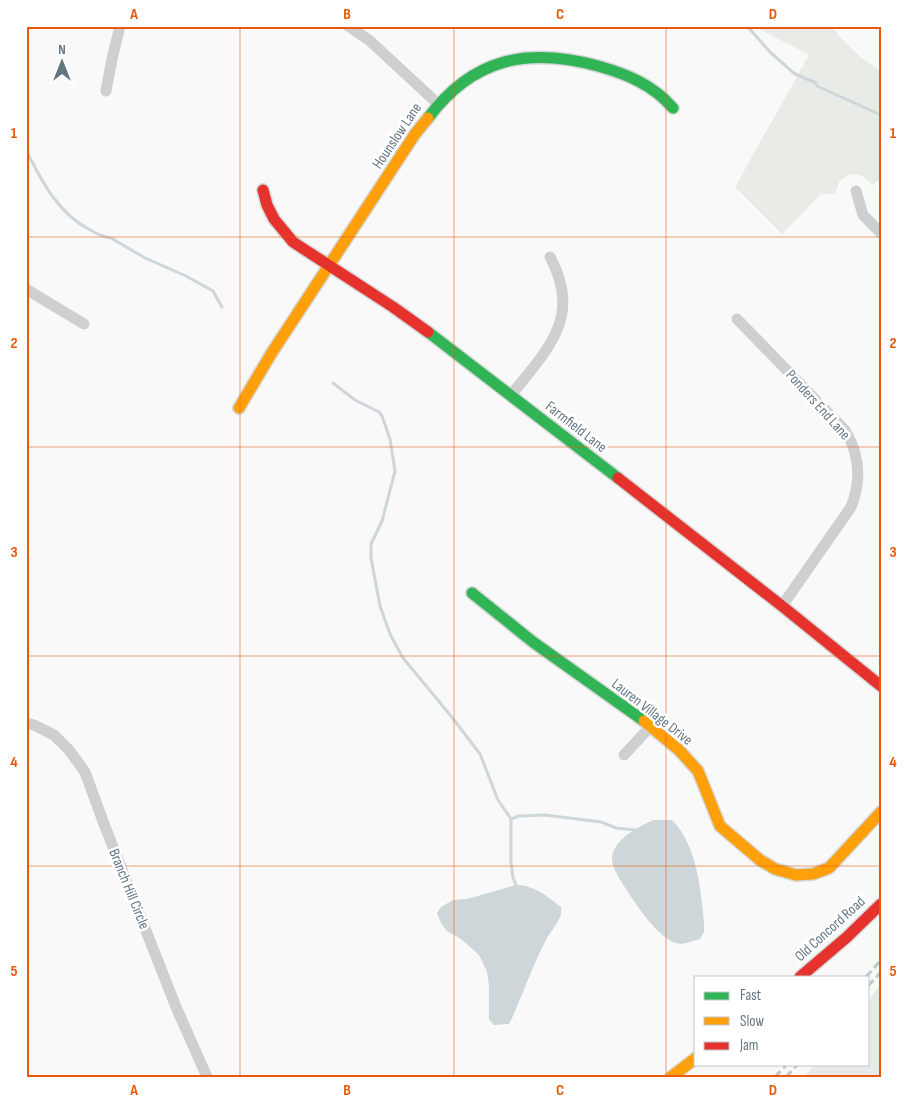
<svg xmlns="http://www.w3.org/2000/svg" width="907" height="1103" viewBox="0 0 907 1103" font-family="'Sofia Sans Condensed',sans-serif">
	<rect width="100%" height="100%" fill="#f9f9f9"/>
	<path fill="#e8e9e9" d="M881,984v93h-77l11,-13h53v-64z"/>
	<path fill="#e8ebe6" d="M754,26h77c14,17 30,34 50,45v107l-8,7 -12,-10 -11,-1 -11,8 -4,12h-14l-39,40 -47,-47 74,-132z"/>
	<g fill="#ced6d9">
		<path d="M653,820h19c22,22 28,61 31,92 0,6 2,14 1,20 -1,2 -3,4 -4,7 -6,1 -14,5 -20,5 -22,-2 -50,-49 -61,-66 -3,-6 -7,-13 -7,-19 0,-19 26,-32 41,-39z"/>
		<path d="M516,885c18,0 31,11 45,22 2,12 -8,21 -14,31 -9,17 -17,36 -24,54 -5,11 -8,21 -14,32l-15,1 -5,-6v-33l-2,-14 -8,-17 -18,-16 -14,-8 -6,-8 -4,-10 4,-6 12,-7 14,-1z"/>
	</g>
	<g fill="none" stroke-linecap="round" stroke-linejoin="round">
		<g stroke="#ced6d9" stroke-width="3">
			<path d="M747,26l23,26 25,22 21,9 1,3 64,29"/>
			<path d="M26,150c16,32 33,65 66,81 6,3 12,7 19,7l34,20 41,18 27,15 9,16"/>
			<path d="M333,383l22,17 24,12 3,4 8,23 5,32 -13,50 -11,23v14l9,48 10,28 13,24 48,58 29,38 18,46 13,19v43l2,16 3,7 -1,3"/>
			<path d="M511,819l8,-3 26,-1 56,7 15,6 19,2 1,2"/>
		</g>
		<defs>
			<g id="fast">
				<path d="M428,118c45,-60 99,-71 170,-52 29,8 55,19 75,42"/>
				<path d="M428,332l190,146"/>
				<path d="M472,593l61,49 111,79"/>
			</g>
			<g id="slow">
				<path d="M239,408l32,-54 144,-220 13,-16"/>
				<path d="M644,721l35,29 19,21 22,55 40,34 15,9 21,6 17,-1 16,-6 52,-56"/>
				<path d="M671,1077l25,-19"/>
			</g>
			<g id="jam">
				<path d="M263,190l4,15 7,14 19,23 100,65 35,25"/>
				<path d="M618,478l164,128 99,80"/>
				<path d="M800,977l47,-40 34,-33"/>
			</g>
		</defs>
		<use href="#fast" stroke="#d5d6d7" stroke-width="14"/>
		<use href="#slow" stroke="#d5d6d7" stroke-width="14"/>
		<use href="#jam" stroke="#d5d6d7" stroke-width="14"/>
		<g stroke="#cecfd0" stroke-width="11">
			<path d="M348,26l21,14 68,63"/>
			<path d="M106,91l6,-32 8,-33"/>
			<path d="M856,191l7,24 18,18"/>
			<path d="M26,289l58,35"/>
			<path d="M737,319l108,111c15,25 17,50 6,77l-69,99"/>
			<path d="M511,395c36,-45 72,-78 39,-138"/>
			<path d="M26,723l8,2 20,10 15,15 16,22 19,52 72,183 31,70"/>
			<path d="M624,755l27,-29"/>
		</g>
		<use href="#fast" stroke="#30b455" stroke-width="11"/>
		<use href="#slow" stroke="#ff9f0a" stroke-width="11"/>
		<use href="#jam" stroke="#e5322d" stroke-width="11"/>
		<g stroke="#c3c5c6" stroke-width="3" stroke-dasharray="8 4" stroke-linecap="butt">
			<path d="M866,977l15,-17"/>
			<path d="M868,986l13,-14"/>
			<path d="M775,1077l12,-13"/>
			<path d="M786,1077l12,-13"/>
		</g>
	</g>
	<path fill="none" stroke="#e8590c" stroke-width="1" stroke-opacity="0.55" d="M240,26v1051M454,26v1051M666,26v1051M26,237h855M26,447h855M26,656h855M26,866h855"/>
	<g text-anchor="middle" dominant-baseline="central" stroke-width="5" stroke-linejoin="round" paint-order="stroke">
		<g font-size="15" fill="#657683" stroke="#fff">
			<text transform="translate(397 136) rotate(-56)">Hounslow Lane</text>
			<text transform="translate(818 405) rotate(48)">Ponders End Lane</text>
			<text transform="translate(576 427) rotate(38)">Farmfield Lane</text>
			<text transform="translate(652 712) rotate(38)">Lauren Village Drive</text>
			<text transform="translate(129 889) rotate(68)">Branch Hill Circle</text>
			<text transform="translate(830 929) rotate(-42)">Old Concord Road</text>
		</g>
	</g>
	<rect width="907" height="1103" fill="none" stroke="#ffffff" stroke-width="55"/>
	<rect x="694" y="976" width="175" height="90" fill="#ffffff" stroke="#c1c8cd"/>
	<rect x="704" y="992" width="25" height="8" fill="#30b455" stroke="#c1c8cd"/>
	<text x="740" y="1000" font-size="15" fill="#657683">Fast</text>
	<rect x="704" y="1017" width="25" height="8" fill="#ff9f0a" stroke="#c1c8cd"/>
	<text x="740" y="1026" font-size="15" fill="#657683">Slow</text>
	<rect x="704" y="1042" width="25" height="8" fill="#e5322d" stroke="#c1c8cd"/>
	<text x="740" y="1050" font-size="15" fill="#657683">Jam</text>
	<g transform="translate(62 62)" stroke="#ffffff" stroke-width="4" paint-order="stroke">
	<path d="M0-4L9 19L0 12L-9 19Z" fill="#657683"/>
	<text y="-8" font-size="14" font-weight="bold" text-anchor="middle" fill="#657683">N</text>
	</g>
	<rect x="28" y="28" width="852" height="1048" fill="none" stroke="#e8590c" stroke-width="2"/>
	<g font-size="16" text-anchor="middle" font-weight="bold" fill="#e8590c">
		<text x="134" y="19">A</text>
		<text x="347" y="19">B</text>
		<text x="560" y="19">C</text>
		<text x="773" y="19">D</text>
		<text x="14" y="138">1</text>
		<text x="893" y="138">1</text>
		<text x="14" y="348">2</text>
		<text x="893" y="348">2</text>
		<text x="14" y="557">3</text>
		<text x="893" y="557">3</text>
		<text x="14" y="767">4</text>
		<text x="893" y="767">4</text>
		<text x="14" y="976">5</text>
		<text x="893" y="976">5</text>
		<text x="134" y="1095">A</text>
		<text x="347" y="1095">B</text>
		<text x="560" y="1095">C</text>
		<text x="773" y="1095">D</text>
	</g>
</svg>
